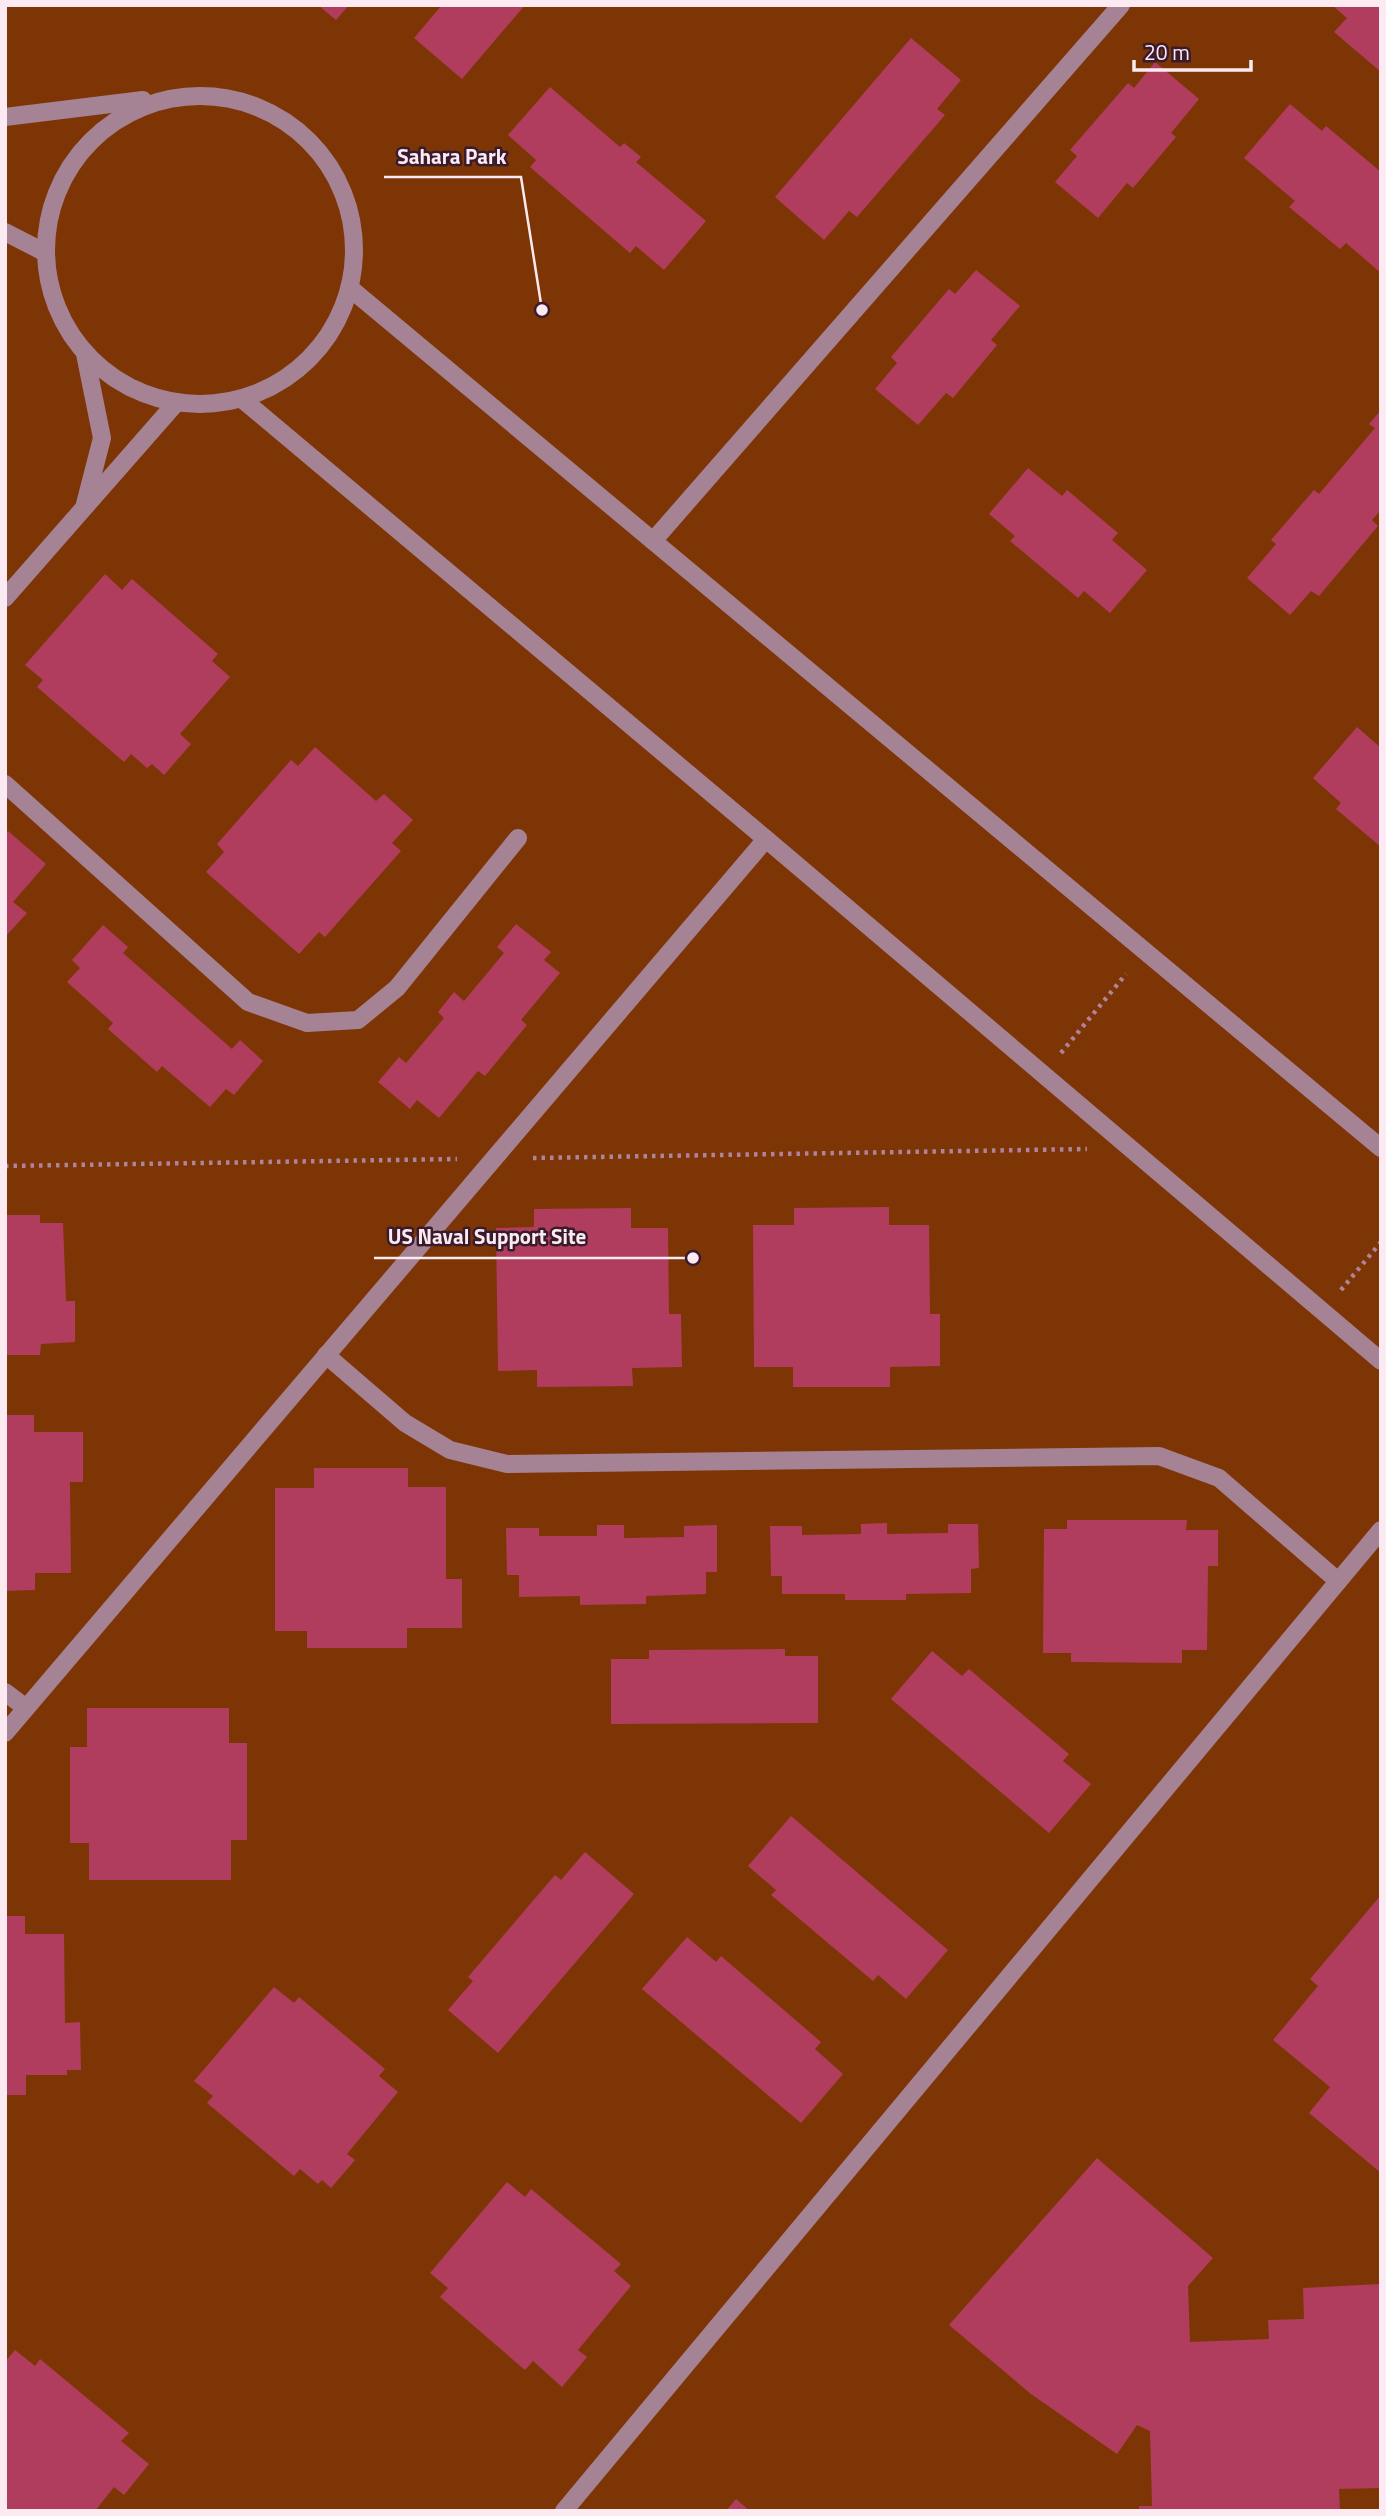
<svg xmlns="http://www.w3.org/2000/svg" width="1386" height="2516" viewBox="0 0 1386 2516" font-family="'Titillium Web',sans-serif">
	<rect width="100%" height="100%" fill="#67234c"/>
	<rect fill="#7e3505" x="5" y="5" width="1376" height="2506"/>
	<g fill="#b03d5d">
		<path d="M318,5h31l-13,15z"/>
		<path d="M442,5h83l-63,74 -48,-41z"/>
		<path d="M1332,5h49v67l-47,-40 13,-14z"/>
		<path d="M911,38l50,42 -24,29 8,6 -88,102 -8,-6 -25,29 -49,-43z"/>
		<path d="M1155,62l44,37 -28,34 5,4 -43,51 -6,-5 -29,35 -43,-36 22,-26 -7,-6 58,-67 6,5z"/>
		<path d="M550,87l70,60 4,-4 17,14 -5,5 70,59 -42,49 -28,-24 -6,7 -100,-86 6,-7 -28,-25z"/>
		<path d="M1290,104l32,27 4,-5 55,46v101l-35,-30 -6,6 -51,-42 6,-6 -51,-43z"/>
		<path d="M976,270l44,36 -29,34 6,5 -44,53 -7,-5 -28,32 -43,-36 22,-26 -6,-6 58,-68 6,5z"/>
		<path d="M1381,410v100l-9,10 6,6 -59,70 -8,-5 -21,24 -43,-37 29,-34 -5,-4 43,-50 5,4 56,-66 -6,-4z"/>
		<path d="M1028,468l34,28 5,-6 51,43 -6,7 35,30 -37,43 -26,-22 -6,7 -68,-57 5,-5 -26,-22z"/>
		<path d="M105,574l17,16 10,-11 86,75 -6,7 18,16 -50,57 11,10 -27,31 -12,-11 -5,4 -16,-14 -7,8 -87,-75 6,-7 -18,-15z"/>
		<path d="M1357,727l24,21v99l-45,-38 5,-6 -28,-25z"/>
		<path d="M315,747l61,54 8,-7 29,26 -21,23 9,8 -76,86 -6,-5 -20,22 -93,-82 18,-20 -7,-8 74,-84 7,6z"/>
		<path d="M8,831l38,33 -33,38 14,11 -22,24v-103z"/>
		<path d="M516,924l35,28 -7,8 16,13 -39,47 6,5 -42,51 -7,-5 -39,47 -22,-18 -7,9 -32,-27 21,-25 7,6 38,-45 -6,-6 16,-20 10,9 40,-48 -7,-6z"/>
		<path d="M103,925l25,22 -5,6 109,96 8,-9 23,21 -29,34 -8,-6 -16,18 -48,-41 -5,6 -49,-43 5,-6 -46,-41 13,-14 -8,-8z"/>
		<path d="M889,1207v18h40l1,89h10v52l-50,1v20h-97v-20h-39l-1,-142h41v-17z"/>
		<path d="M631,1208v20h37l1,86h12l1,53 -50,1 1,18 -96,1v-17l-39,1 -2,-143 38,-1v-18z"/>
		<path d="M5,1215h35v8h23l3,78h9v41l-34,2 -1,11h-35z"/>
		<path d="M5,1415h29v17h49v50h-13l1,91h-36v17l-30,1z"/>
		<path d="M314,1468h94v19h38v92h16v49h-55v20h-100v-17h-32v-143h39z"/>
		<path d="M1067,1520h120l-1,10h32v36h-10l-1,84h-25v13l-111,-1v-9h-28l1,-124h23z"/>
		<path d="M887,1523v11l61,-1v-9h30l1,44 -8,1v24l-65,1v6h-61v-6h-63v-18h-11l-1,-50h32v9l59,-1v-10z"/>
		<path d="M597,1525h27v13l60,-1v-11l33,-1v47h-11v22l-60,2v8l-66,1v-9l-61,1v-22h-12l-1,-47h33v8h58z"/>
		<path d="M785,1649v7h33v67l-207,1v-65h38v-9z"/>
		<path d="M932,1651l30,25 7,-7 100,85 -6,7 28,23 -42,49 -158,-134z"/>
		<path d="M87,1708h142v35h18v97h-16v40h-142v-37h-19v-96h17z"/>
		<path d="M791,1816l157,134 -42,49 -28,-24 -5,6 -102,-86 5,-5 -28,-24z"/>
		<path d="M585,1852l49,42 -136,159 -50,-43 25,-29 -5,-4 87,-102 6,5z"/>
		<path d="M1381,1895v278l-72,-60 21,-26 -57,-47 45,-54 -8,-7z"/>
		<path d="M5,1916h20v18h39l1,89 15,-1 1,48h-14v5h-41v20h-21z"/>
		<path d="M687,1937l29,25 5,-6 100,86 -6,7 28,25 -42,49 -159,-134z"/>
		<path d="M274,1987l20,16 5,-6 86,72 -6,7 19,16 -51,62 8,6 -24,28 -9,-8 -4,4 -18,-15 -6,7 -87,-73 6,-7 -19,-15z"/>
		<path d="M1097,2158l116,100 -25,28 2,56 79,-3 -1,-19 36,-1 -1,-31 78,-4v204l-42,1 1,22h-201v-5h13l-2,-75 -13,-6 -20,29 -86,-60 -82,-69z"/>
		<path d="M507,2182l18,15 6,-8 90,75 -7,7 17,15 -53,64 9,7 -25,30 -29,-26 -8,9 -85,-73 8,-9 -18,-15z"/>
		<path d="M15,2350l20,16 5,-7 89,74 -8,8 28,23 -25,31 -10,-8 -19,24h-90v-149z"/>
		<path d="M736,2499l14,12h-24z"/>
	</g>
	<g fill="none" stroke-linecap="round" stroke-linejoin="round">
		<g stroke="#ae839c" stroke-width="4.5" stroke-dasharray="3.5 5" stroke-linecap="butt">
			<path d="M1061,1053l65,-79"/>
			<path d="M533,1158l554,-9"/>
			<path d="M5,1166l452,-7"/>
			<path d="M1341,1290l40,-48"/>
		</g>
		<g stroke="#a58294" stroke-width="18">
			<circle cx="200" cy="250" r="154"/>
			<path d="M5,117l138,-17"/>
			<path d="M5,232l39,20"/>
			<path d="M351,289l1030,859"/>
			<path d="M242,399l524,440 615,522"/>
			<path d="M85,504l17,-66 -17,-84"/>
			<path d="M653,541l468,-536"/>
			<path d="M5,598l171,-195"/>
			<path d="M5,784l243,218 59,21 51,-3 39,-32 121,-150"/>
			<path d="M326,1355l79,68 45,27 57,14 652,-8 60,22 119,103"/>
			<path d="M5,1692l21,16"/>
			<path d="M5,1733l761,-894"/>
			<path d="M564,2511l817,-981"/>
		</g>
	</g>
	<path fill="none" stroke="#fbeaf2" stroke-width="2.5" d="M542 310L521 177H384M693 1258L600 1258H374"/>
	<g fill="#fbeaf2" stroke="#3a1b2c" stroke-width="2.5">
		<circle cx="542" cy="310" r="7"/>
		<circle cx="693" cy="1258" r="7"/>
	</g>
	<g font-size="21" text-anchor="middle" font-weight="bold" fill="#fbeaf2" stroke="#3a1b2c" stroke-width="5" stroke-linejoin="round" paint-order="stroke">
		<text x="452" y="164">Sahara Park</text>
		<text x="487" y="1244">US Naval Support Site</text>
	</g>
	<rect width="1386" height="2516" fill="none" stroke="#fbeaf2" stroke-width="14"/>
	<path d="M1134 60v10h117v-10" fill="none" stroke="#fbeaf2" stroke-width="3.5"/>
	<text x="1144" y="60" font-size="21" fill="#fbeaf2" stroke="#3a1b2c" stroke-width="5" paint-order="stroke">20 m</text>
</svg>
